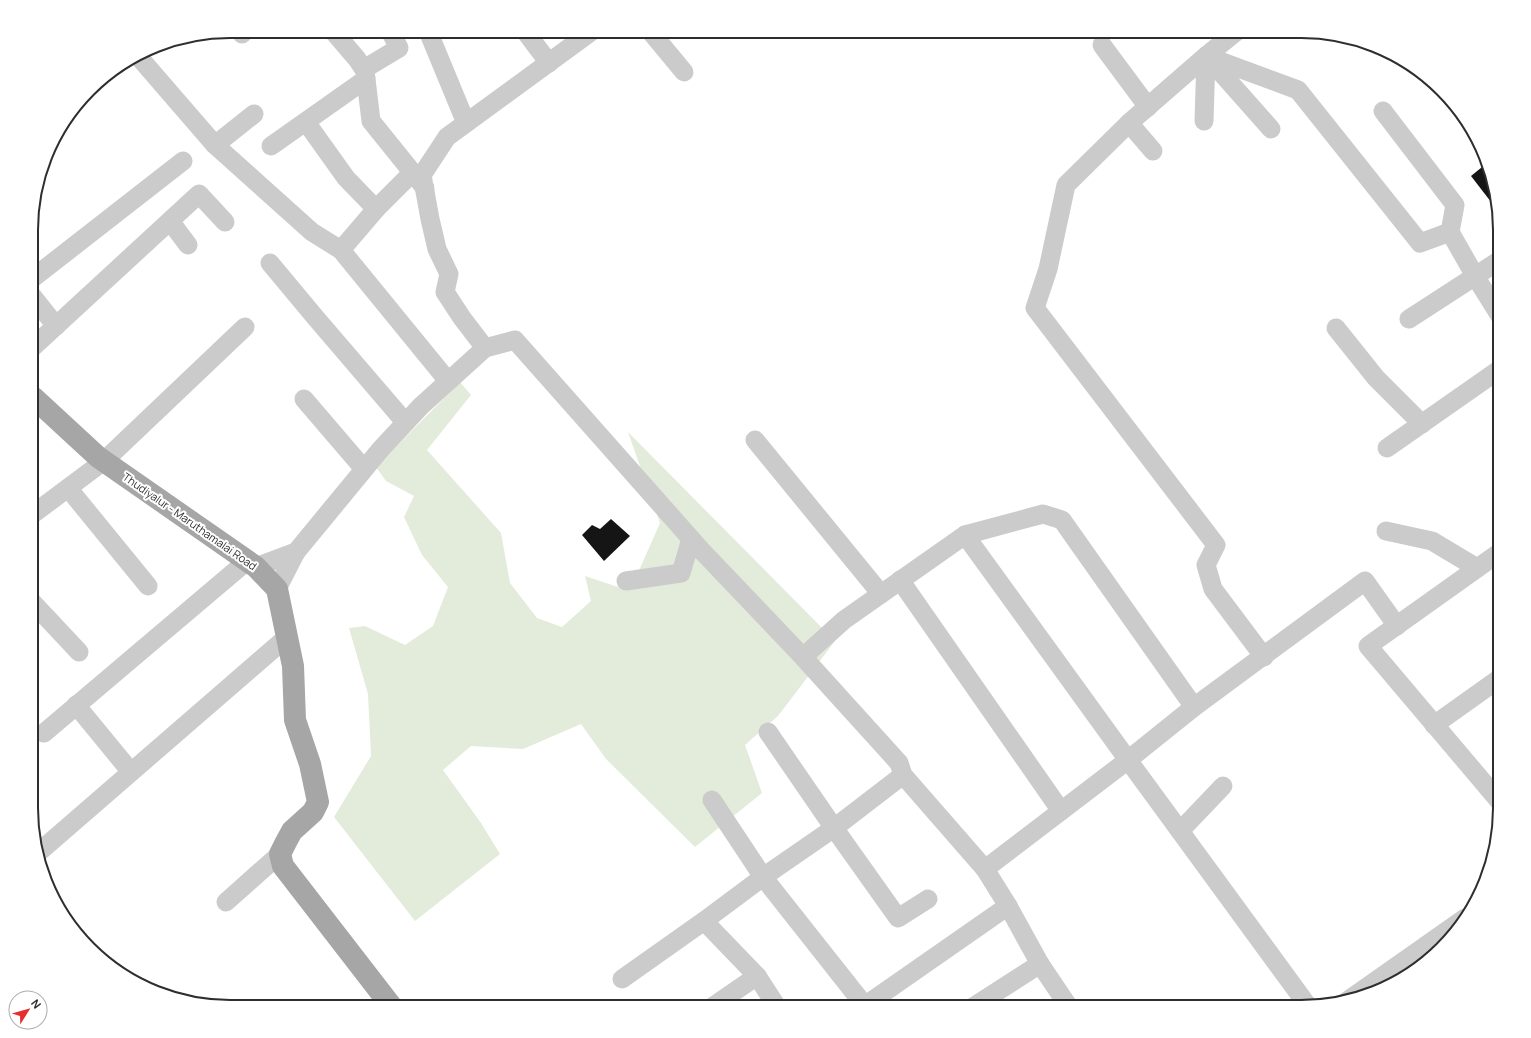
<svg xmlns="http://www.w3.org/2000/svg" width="1531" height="1038" viewBox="0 0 1531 1038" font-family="Manrope,sans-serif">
	<rect width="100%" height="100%" fill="#fff"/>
	<path fill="#e3ecdb" d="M460,382l11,13 -44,55 74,83 9,50 27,35 25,9 29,-26 -6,-25 42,14 10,-15 23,-52 -32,-91 207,209 -57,75 -33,29 17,48 -67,54 -89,-88 -25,-35 -58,25 -52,-3 -28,24 38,53 19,31 -85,67 -81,-104 37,-61 -3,-62 -19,-66 16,-2 40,19 28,-19 15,-39 -26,-32 -18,-38 10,-21 -28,-15 -10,-14z"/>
	<g fill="#151515">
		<path d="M1487,163l6,16 5,32 -27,-35z"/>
		<path d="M611,519l19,17 -26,25 -22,-26 10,-10 8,4z"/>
	</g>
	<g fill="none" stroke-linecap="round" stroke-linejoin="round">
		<g stroke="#cbcbcb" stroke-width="19">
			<path d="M333,31l24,28 8,12 6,50 54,67"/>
			<path d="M428,31l38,92"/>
			<path d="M525,31l24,32"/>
			<path d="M650,31l34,41"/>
			<path d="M1237,31l-31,25 -77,67 -63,62 -18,84 -13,39 181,237 -10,20 7,24 51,68"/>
			<path d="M242,34l3,-3"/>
			<path d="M1102,45l46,62"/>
			<path d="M138,56l77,89 97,87 29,18 107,131"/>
			<path d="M1206,56l92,34 122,153 30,-11 5,-27 -72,-94"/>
			<path d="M1209,59l62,70"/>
			<path d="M364,69l35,-21 -9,-17"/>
			<path d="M1204,121l2,-65"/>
			<path d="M306,122l40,56 30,31"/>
			<path d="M1129,123l24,28"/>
			<path d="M215,145l39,-31"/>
			<path d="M271,146l95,-67"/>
			<path d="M170,221l18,24"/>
			<path d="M1450,232l25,44 25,40"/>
			<path d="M341,250l35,-41 36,-36"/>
			<path d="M270,263l45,54 90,105"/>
			<path d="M33,278l150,-117"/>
			<path d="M33,297l23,29"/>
			<path d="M1409,319l91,-59"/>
			<path d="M1336,328l40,50 46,46"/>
			<path d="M33,347l166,-153 26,28"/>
			<path d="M485,348l-23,-30 -17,-26 4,-18 -12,-25 -7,-30 -8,-44 25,-38 145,-106"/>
			<path d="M304,399l60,70"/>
			<path d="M755,440l126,154"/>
			<path d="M1387,448l113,-79"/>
			<path d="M68,488l80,98"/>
			<path d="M33,514l71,-53 141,-134"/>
			<path d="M1386,531l46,10 45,27"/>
			<path d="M965,535l163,225 180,246"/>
			<path d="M1500,552l-132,94 132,156"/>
			<path d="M256,567l40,-15 84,-102 41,-44 64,-58 30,-8 186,210 102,107 96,106 4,12 82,94 23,37 32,58 29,43"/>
			<path d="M900,580l161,231"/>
			<path d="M626,581l55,-8 10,-34"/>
			<path d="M277,589l19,-37"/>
			<path d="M33,603l46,49"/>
			<path d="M803,657l41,-37 121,-85 78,-21 19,6 132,187"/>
			<path d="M76,705l55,67"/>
			<path d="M1434,725l66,-47"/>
			<path d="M768,732l66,96 64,90 30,-19"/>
			<path d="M44,733l203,-172"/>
			<path d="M712,800l51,77 102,129"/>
			<path d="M1180,831l43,-45"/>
			<path d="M39,852l248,-215"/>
			<path d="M985,869l143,-109 66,-53 171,-126 32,45"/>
			<path d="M226,902l54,-48"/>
			<path d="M704,921l53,55 20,31"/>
			<path d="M622,979l82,-58 59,-44 71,-49 69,-53"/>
			<path d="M1347,1001l118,-83"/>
			<path d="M712,1007l45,-31"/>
			<path d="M863,1007l145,-101"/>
			<path d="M973,1007l67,-43"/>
		</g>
		<path stroke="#a6a6a6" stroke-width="22" d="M33,397l65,60 158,110 21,22 16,77 2,54 15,44 8,38 -5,10 -21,19 -6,11 -6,12 3,12 109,141"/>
	</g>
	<g text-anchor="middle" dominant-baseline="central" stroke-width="4" stroke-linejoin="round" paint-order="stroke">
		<g font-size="11" fill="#2e2e2e" stroke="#fff">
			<text transform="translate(190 521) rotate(35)">Thudiyalur - Maruthamalai Road</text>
		</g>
	</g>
	<path d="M0 0H1531V1038H0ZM230 38H1301A192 192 0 0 1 1493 230V808A192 192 0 0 1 1301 1000H230A192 192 0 0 1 38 808V230A192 192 0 0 1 230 38Z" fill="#fff" fill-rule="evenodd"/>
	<path fill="none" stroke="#2e2e2e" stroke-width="2" d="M230 38H1301A192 192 0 0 1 1493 230V808A192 192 0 0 1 1301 1000H230A192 192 0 0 1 38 808V230A192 192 0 0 1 230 38Z"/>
	<g transform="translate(28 1010) rotate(53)"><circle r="19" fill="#ffffff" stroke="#ababab"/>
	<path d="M0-3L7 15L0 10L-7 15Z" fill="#e92c2e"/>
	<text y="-6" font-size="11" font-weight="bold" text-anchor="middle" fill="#2e2e2e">N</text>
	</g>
</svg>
